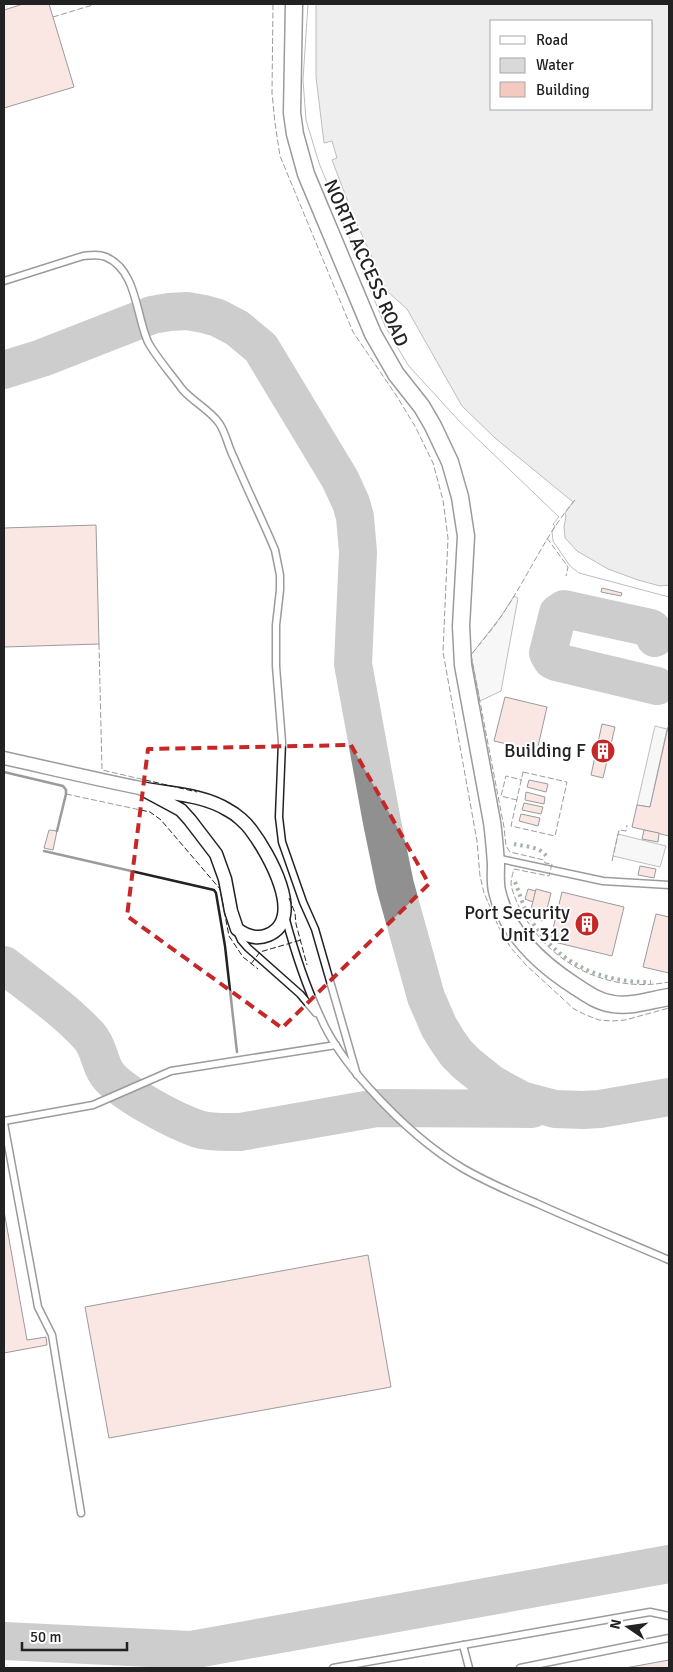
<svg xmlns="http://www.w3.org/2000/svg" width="673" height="1672" viewBox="0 0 673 1672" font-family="Signika,sans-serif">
	<rect width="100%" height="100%" fill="#fff"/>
	<path fill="#eee" stroke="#6f6f6f" d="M618,834l48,12 -6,21 -47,-11z"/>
	<g fill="#ededed" stroke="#6f6f6f">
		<path d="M514,596l4,2 -17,93 -21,10 -9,-46 31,-40z"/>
		<path d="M655,726l12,3 -17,78 -13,-2z"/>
	</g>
	<path fill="#d9d9d9" stroke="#6f6f6f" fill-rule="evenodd" d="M310,4h359v590l-89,-24 -24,-29 6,-24 -152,-153 -89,-202zM492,21h160v88h-160z"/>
	<path fill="#fff" stroke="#6f6f6f" d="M308,4h8v73l8,66 8,-2 5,17 -5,2 21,55 34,76 20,18 55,97 33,32 78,64 -8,11 1,3 -2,11 1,11 12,13 31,18 30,11 22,6 9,-1v12l-90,-24 -9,-7 -17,-25 -1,-10 3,-5 -2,-2 6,-7 -98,-94 -53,-58 -23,-39 -66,-163 -13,-43 -3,-40z"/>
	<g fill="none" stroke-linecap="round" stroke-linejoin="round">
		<g stroke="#909090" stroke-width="38">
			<path d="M4,370l38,-12 110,-43 17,-3 18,-1 17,3 14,4 19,10 24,20 79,131 11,24 4,14 3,35 -5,112 29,158 13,63 31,112 13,30 8,13 9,13 11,11 25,20 29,16 34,9 28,1 17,-1 69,-12"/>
			<path d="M655,638l-1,-7 -3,-3 -87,-19 -6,4 -10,40 4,7 4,2 101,24"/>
			<path d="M4,965c28,22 61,45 85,71 10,11 10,26 18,38 14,19 68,47 91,55 14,4 28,3 42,3l137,-24 155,1"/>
			<path d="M4,1641l187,9 478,-86"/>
		</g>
	</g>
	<g fill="#f3c9c0" stroke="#222">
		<path d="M23,4h26l25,83 -70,21v-98z"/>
		<path d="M96,525l3,119 -95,3v-119z"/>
		<path d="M602,588l20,5 -1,3 -20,-4z"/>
		<path d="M505,697l42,10 -10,44 -43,-10z"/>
		<path d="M602,724l13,3 -12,51 -12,-3z"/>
		<path d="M668,727h1v109l-37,-9 5,-22 13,2z"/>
		<path d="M529,780l19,4 -2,8 -19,-5z"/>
		<path d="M526,792l19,5 -1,7 -19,-4z"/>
		<path d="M524,803l19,4 -2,7 -19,-4z"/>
		<path d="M521,814l19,4 -2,8 -19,-5z"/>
		<path d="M49,830l8,1 -4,19 -9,-2z"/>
		<path d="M644,830l15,3 -1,9 -16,-3z"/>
		<path d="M640,866l16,3 -2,9 -16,-3z"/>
		<path d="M528,889l8,2 -3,11 -8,-3z"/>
		<path d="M536,889l15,4 -5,20 -2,-1 -2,9 -6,-2 2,-8 -7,-2z"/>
		<path d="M562,892l62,15 -12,49 -62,-15z"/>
		<path d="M656,914l13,3v56l-26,-6z"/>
		<path d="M4,1211l23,129 19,-3 1,8 -43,8z"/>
		<path d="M368,1255l23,132 -282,51 -24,-131z"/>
		<path d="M669,1660v8h-44z"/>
	</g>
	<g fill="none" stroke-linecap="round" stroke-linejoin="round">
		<defs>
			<g id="service">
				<path d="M4,281l79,-25c8,-1 16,-2 23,1 31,13 30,59 42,85 8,15 24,33 34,47 11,13 27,20 37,34 7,10 9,24 15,35 13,31 28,61 41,92l5,25v15l-4,35v41l6,76 -3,75 3,25 21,60 12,27 42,146"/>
				<path d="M496,858l107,23 66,4"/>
				<path d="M285,916c9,34 20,68 35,100 11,26 30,51 49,72 28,31 59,60 95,81 23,13 48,24 72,34 44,20 89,38 133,57"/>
				<path d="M238,933l3,7 7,8 52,46 16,19"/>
				<path d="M4,1121l89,-16 78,-34 165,-26"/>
				<path d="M4,1123l34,184 14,28 29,178"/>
				<path d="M463,1645l6,23"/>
				<path d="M333,1668l317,-56 19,4"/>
				<path d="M520,1668l149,-30"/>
			</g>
			<path id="minor" d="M4,758c45,10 91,21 136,30 30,6 62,6 88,22 8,4 18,13 23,20 16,21 56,89 17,105 -12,5 -22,1 -31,-6l-6,-18 -6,-32 -9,-25 -26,-34 -9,-10 -39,-21"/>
			<path id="tertiary" d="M294,4l-2,109 3,21 11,40 67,160 23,40 26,33 11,19 17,36 10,35 6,39 -5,90 2,39 29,157c2,14 3,28 4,42 0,9 -1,18 1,27 9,41 44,73 78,95 12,8 23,16 38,18 18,3 38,-4 56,-7"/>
		</defs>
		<use href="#service" stroke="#222" stroke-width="9"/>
		<use href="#minor" stroke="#222" stroke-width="15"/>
		<use href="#tertiary" stroke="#222" stroke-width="19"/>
		<use href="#service" stroke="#fff" stroke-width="6"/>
		<use href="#minor" stroke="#fff" stroke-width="12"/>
		<use href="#tertiary" stroke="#fff" stroke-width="16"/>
		<g stroke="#2f5e38" stroke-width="4" stroke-dasharray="2.5 4" stroke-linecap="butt">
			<path d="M514,844c12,3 28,2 34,15"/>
			<path d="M515,882c4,10 7,20 11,29 25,49 71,72 125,71"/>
		</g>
		<g stroke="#222" stroke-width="1" stroke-dasharray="6 2.5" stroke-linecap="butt">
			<path d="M273,4l-1,89 3,30 5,33 73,176 43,63 20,33 17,35 10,37 5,38 -5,114 34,189 3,35 4,17 16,37 11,18 15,17 48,44 12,6 13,5 13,1 13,-1 44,-12"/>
			<path d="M53,17l43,-13"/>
			<path d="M575,500c-30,35 -47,77 -73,115 -9,14 -21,27 -31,40l33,172 2,19 4,6 34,8 1,3 7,1 -3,12 -35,-7c-1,4 -3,10 -3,15 2,12 9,25 15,35 30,49 87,74 143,63"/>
			<path d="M547,538l21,29 -2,9"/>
			<path d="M99,644l3,126 95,22"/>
			<path d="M523,772l44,10 -12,54 -44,-10z"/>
			<path d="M66,794l84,18 11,8 59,69 9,47 14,21 15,12"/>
			<path d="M517,800l-16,-4 5,-20 16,4"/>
			<path d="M612,861l7,-31 7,1 1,-6"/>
			<path d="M289,898l6,15 1,11 11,41"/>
			<path d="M251,964l9,-12 41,-12"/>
		</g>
		<g stroke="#222" stroke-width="2.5">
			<path d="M4,772l59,14 3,4v4l-9,37"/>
			<path d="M44,851l170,39 2,3 9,53 12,106"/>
		</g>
	</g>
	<path d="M0 0H673V1672H0ZM351,745l78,139 -147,144 -155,-112 21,-167z" fill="#fff" fill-opacity=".55" fill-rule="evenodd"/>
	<path fill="none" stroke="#c62828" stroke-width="4" stroke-dasharray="10 6" stroke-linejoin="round" d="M351,745l78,139 -147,144 -155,-112 21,-167z"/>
	<defs>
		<symbol id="building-disc" viewBox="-11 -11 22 22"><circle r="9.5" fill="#c62828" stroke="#fff"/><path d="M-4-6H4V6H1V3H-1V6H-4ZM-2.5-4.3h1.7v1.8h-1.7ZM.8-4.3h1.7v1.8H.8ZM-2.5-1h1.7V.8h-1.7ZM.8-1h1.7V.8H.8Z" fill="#fff"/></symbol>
	</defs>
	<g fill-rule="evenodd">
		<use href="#building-disc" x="589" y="737" width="28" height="28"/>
		<use href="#building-disc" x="573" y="910" width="28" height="28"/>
	</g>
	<g text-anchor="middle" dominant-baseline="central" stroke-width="4" stroke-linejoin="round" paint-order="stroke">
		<g font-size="19" fill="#222" stroke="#fff">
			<text transform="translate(366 263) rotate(66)">NORTH ACCESS ROAD</text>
		</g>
		<g font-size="19" fill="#222" stroke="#fff" text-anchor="end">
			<text x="586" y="751">Building F</text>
			<text x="570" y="913">Port Security<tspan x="570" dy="22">Unit 312</tspan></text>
		</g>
	</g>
	<rect width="673" height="1672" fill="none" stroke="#222222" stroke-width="10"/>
	<rect x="490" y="20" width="162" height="90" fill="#ffffff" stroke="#a7a7a7"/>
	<rect x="500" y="36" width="25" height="8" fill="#ffffff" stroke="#a7a7a7"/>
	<text x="536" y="45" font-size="15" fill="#222222">Road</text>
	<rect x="500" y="58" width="25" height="15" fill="#d9d9d9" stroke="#a7a7a7"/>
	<text x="536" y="70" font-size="15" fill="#222222">Water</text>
	<rect x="500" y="82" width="25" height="15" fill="#f3c9c0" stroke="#a7a7a7"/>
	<text x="536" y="95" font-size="15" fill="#222222">Building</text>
	<g transform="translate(628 1627) rotate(283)" stroke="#ffffff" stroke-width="4" paint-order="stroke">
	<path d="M0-4L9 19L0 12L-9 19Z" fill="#222222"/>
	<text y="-8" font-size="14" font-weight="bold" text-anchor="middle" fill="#222222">N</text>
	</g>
	<path d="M22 1642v8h105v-8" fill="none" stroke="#222222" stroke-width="2.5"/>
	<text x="30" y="1642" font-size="15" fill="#222222" stroke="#ffffff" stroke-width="4" paint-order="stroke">50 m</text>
</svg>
